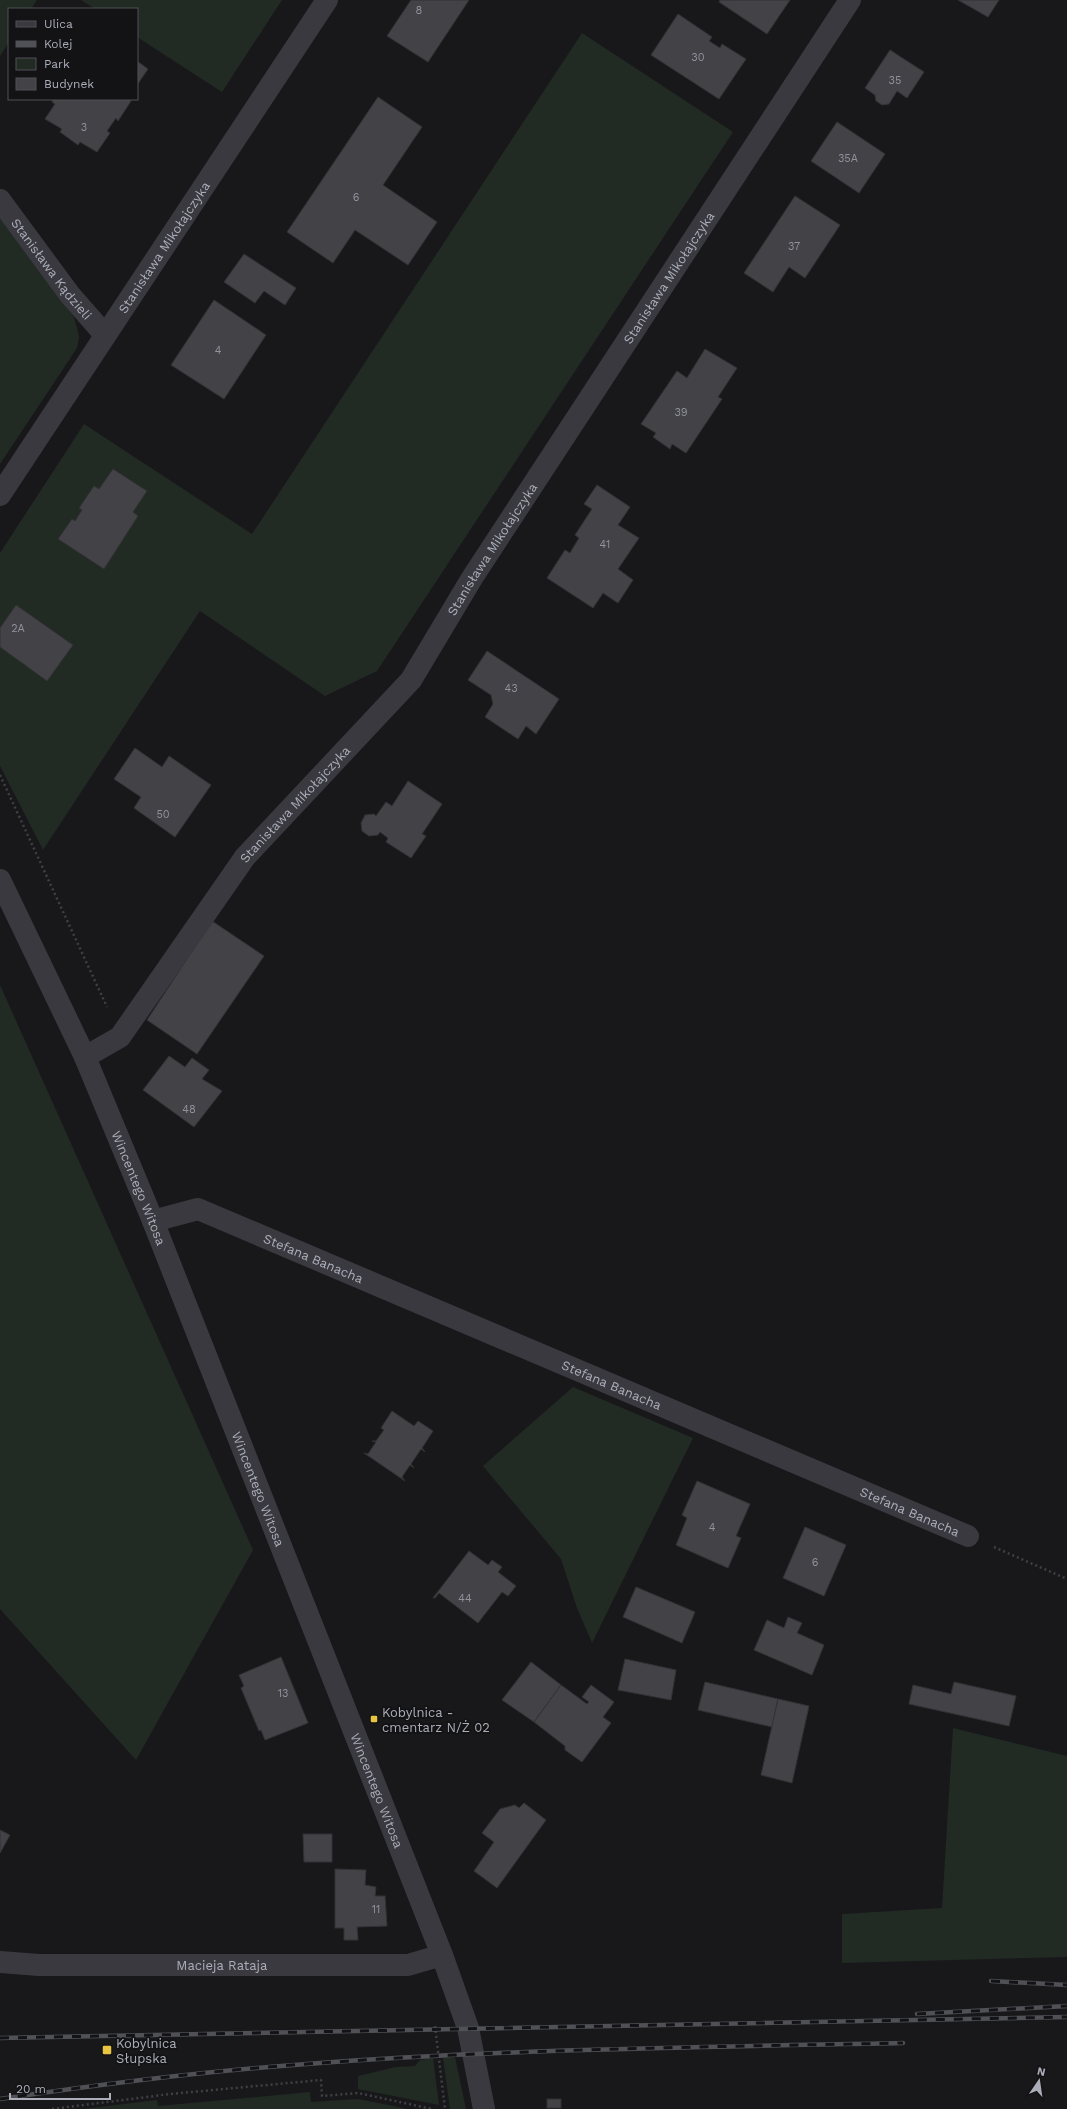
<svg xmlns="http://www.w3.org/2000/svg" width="1067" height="2109" viewBox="0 0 1067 2109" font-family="'Work Sans',sans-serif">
	<rect width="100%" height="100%" fill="#18181a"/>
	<g fill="#222a24">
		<path d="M0,0h37l-6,9h-22v33l-9,14z"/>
		<path d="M81,0h201l-60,92 -85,-55v-28h-42z"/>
		<path d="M582,33l151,99 -356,539 -52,25 -125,-85 -157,239 -43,-84v-213l84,-129 168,110z"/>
		<path d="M0,217l74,100 5,19 -2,12 -77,116z"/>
		<path d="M0,985l253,565 -117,210 -136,-151z"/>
		<path d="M573,1387l120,51 -101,205 -15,-35 -16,-49 -78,-93z"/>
		<path d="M953,1728l114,28v201l-225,6v-49l100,-6z"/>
		<path d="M455,2057l11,52h-16l-7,-51z"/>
		<path d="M433,2058l6,47 -81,-16v-13l38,-9 19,-1 5,-6z"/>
		<path d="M310,2092l1,10 47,-3 50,10h-325l74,-9 1,6z"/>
	</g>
	<g fill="#424247" stroke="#333236">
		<path d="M411,0h58l-41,62 -41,-26z"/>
		<path d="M720,0h70l-23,34 -48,-32z"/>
		<path d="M958,0h41l-11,17z"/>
		<path d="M678,14l34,23 -3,4 11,7 2,-4 24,15 -27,40 -68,-44z"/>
		<path d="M890,50l34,22 -17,26 -10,-7 -8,13 -7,1 -6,-4 -1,-6 -10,-7z"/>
		<path d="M137,61l11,8 -11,16z"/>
		<path d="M378,97l44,30 -39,58 54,37 -29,43 -53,-35 -22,33 -46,-31z"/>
		<path d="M53,99h75l3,2 -13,20 -2,-3 -9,13 3,2 -13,19 -17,-10 -2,3 -18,-13 2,-3 -17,-10 10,-15 -3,-2z"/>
		<path d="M837,122l48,32 -26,39 -48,-32z"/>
		<path d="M795,196l45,29 -35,53 -16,-11 -16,25 -29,-19z"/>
		<path d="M244,254l52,34 -11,17 -21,-14 -9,12 -31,-21z"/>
		<path d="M214,300l52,35 -42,64 -53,-34z"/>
		<path d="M705,349l32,19 -19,29 4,2 -36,54 -14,-9 -2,5 -17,-12 3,-4 -15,-9 36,-53 10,7z"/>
		<path d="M113,469l34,22 -14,21 5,4 -34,53 -46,-30 14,-20 3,2 7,-11 -3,-2 15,-22 5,3z"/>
		<path d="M597,485l33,22 -12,18 21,13 -21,31 15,11 -15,23 -15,-10 -10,15 -46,-30 18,-28 5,3 9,-15 -4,-3 17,-26 -8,-5z"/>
		<path d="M16,605l57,40 -26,36 -47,-34v-19z"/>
		<path d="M487,651l72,48 -23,35 -10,-8 -8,13 -33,-22 8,-13 -2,-9 -23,-15z"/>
		<path d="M135,748l27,19 7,-11 42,29 -36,52 -41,-29 7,-11 -27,-18z"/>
		<path d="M408,781l34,23 -20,30 4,2 -15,22 -25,-16 2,-4 -8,-6 -2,3 -9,1 -7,-5 -1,-8 4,-8 9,-1 2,2 10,-14 6,4z"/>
		<path d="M212,921l52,35 -67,98 -50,-34z"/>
		<path d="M169,1056l16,11 7,-9 17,12 -7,9 20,12 -28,36 -51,-37z"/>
		<path d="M392,1411l22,15 4,-5 15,10 -11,17 3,4 -4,-3 -10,15 3,4 -4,-3 -8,12 3,4 -41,-28 4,1 8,-12 -4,-1h4l8,-11 -3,-2z"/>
		<path d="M697,1481l53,23 -14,32 5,2 -13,30 -52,-23 11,-27 -5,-3z"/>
		<path d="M805,1527l41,18 -22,51 -41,-18z"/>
		<path d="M469,1551l19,14 4,-5 10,7 -4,5 18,14 -8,10 -6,-4 -24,31 -39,-30 -4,5h-2z"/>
		<path d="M636,1587l59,25 -13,31 -59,-26z"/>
		<path d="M788,1617l14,6 -5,10 27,12 -12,30 -58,-25 13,-30 17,8z"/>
		<path d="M281,1657l27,66 -43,17 -4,-10 -2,1 -18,-43 3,-2 -5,-11z"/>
		<path d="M625,1659l51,11 -5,30 -53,-10z"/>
		<path d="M531,1662l30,23 -27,37 -32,-22z"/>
		<path d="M705,1682l73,17 -6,28 -74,-17z"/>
		<path d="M954,1682l62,14 -7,30 -100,-22 4,-19 38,9z"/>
		<path d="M561,1685l26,19 2,-2 -7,-5 9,-12 23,17 -11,15 8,6 -29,39 -17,-12v-4l-31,-24z"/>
		<path d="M778,1699l31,7 -17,77 -31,-8z"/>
		<path d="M524,1803l22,17 -49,68 -23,-17 20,-29 -12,-9 18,-24 15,-4 4,3z"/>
		<path d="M0,1830l10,5 -10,18z"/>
		<path d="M303,1834h29v28h-28z"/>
		<path d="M335,1869l31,1 -1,15 11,2 -1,9h10l2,30 -30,1 1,13h-14v-12h-9z"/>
		<rect x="547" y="2099" width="14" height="9"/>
	</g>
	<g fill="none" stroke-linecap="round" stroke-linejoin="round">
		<g stroke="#3f4046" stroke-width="2.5" stroke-dasharray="2 3" stroke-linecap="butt">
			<path d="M0,775l107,232"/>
			<path d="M994,1547l73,32"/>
			<path d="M435,2026l10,83"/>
			<path d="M52,2109l118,-15 151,-14 1,16 36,-3 74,16"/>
		</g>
		<g stroke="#39393f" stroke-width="22">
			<path id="s1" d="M0,200l70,95 35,40"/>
			<path id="s2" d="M0,495l327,-495"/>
			<path id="s3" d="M0,880l85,177 68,164 289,734 26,73 16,81"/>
			<path id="s4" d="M85,1057l35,-20 125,-180 166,-177 61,-102 378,-578"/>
			<path id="s5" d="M153,1221l45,-12 770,327"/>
			<path id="s6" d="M0,1962l39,3h369l34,-10"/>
		</g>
		<defs>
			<g id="rail">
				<path d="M991,1981l76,4"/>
				<path d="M917,2014l150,-8"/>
				<path d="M0,2038l1067,-21"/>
				<path d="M0,2099c102,-15 205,-28 307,-35 199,-15 397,-17 596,-21"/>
			</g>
		</defs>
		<use href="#rail" stroke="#505157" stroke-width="4.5"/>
		<use href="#rail" stroke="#131315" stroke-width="3" stroke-dasharray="9" stroke-linecap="butt"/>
	</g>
	<g fill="#e7c543" stroke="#131315" stroke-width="1.5">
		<rect x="370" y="1715" width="8" height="8" rx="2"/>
		<rect x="102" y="2045" width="10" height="10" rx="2"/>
	</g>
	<g text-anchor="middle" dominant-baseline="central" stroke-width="3.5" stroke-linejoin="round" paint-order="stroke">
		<g font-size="11" fill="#91929c">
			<text x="419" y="10">8</text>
			<text x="698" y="57">30</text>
			<text x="895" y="80">35</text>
			<text x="84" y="127">3</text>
			<text x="848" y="158">35A</text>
			<text x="356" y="197">6</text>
			<text x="794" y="246">37</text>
			<text x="218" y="350">4</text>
			<text x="681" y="412">39</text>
			<text x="605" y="544">41</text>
			<text x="18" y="628">2A</text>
			<text x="511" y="688">43</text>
			<text x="163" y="814">50</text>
			<text x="189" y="1109">48</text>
			<text x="712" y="1527">4</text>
			<text x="815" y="1562">6</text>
			<text x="465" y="1598">44</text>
			<text x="283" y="1693">13</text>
			<text x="376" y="1909">11</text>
		</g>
		<g font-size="13" fill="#abadb9" stroke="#131315">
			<text stroke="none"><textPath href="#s2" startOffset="297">Stanisława Mikołajczyka</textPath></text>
			<text stroke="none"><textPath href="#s1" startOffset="86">Stanisława Kądzieli</textPath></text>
			<text stroke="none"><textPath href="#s4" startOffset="980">Stanisława Mikołajczyka</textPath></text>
			<text stroke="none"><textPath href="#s4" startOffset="656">Stanisława Mikołajczyka</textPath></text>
			<text stroke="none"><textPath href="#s4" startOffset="332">Stanisława Mikołajczyka</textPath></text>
			<text stroke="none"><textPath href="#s3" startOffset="338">Wincentego Witosa</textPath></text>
			<text stroke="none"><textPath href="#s5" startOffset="172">Stefana Banacha</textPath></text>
			<text stroke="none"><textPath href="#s5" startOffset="496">Stefana Banacha</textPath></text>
			<text stroke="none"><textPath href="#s3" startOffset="662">Wincentego Witosa</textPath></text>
			<text stroke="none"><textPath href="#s5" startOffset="820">Stefana Banacha</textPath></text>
			<text stroke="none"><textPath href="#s3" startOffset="986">Wincentego Witosa</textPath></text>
			<text stroke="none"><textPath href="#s6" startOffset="222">Macieja Rataja</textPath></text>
		</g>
		<g font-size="13" fill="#abadb9" stroke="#131315" text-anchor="start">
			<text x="382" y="1712">Kobylnica -<tspan x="382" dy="15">cmentarz N/Ż 02</tspan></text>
			<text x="116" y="2043">Kobylnica<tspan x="116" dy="15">Słupska</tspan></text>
		</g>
	</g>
	<rect x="8" y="8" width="130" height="92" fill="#131315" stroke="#505157"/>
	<rect x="16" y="21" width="20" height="6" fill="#39393f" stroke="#505157"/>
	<text x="44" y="28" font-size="12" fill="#abadb9">Ulica</text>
	<rect x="16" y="41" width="20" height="6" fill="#505157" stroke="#505157"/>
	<text x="44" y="48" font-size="12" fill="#abadb9">Kolej</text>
	<rect x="16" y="58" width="20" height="12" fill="#222a24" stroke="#505157"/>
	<text x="44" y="68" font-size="12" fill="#abadb9">Park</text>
	<rect x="16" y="78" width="20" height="12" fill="#424247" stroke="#505157"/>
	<text x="44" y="88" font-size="12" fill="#abadb9">Budynek</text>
	<g transform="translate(1039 2081) rotate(13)" stroke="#131315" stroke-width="3" paint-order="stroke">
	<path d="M0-3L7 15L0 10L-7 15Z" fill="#abadb9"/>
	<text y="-6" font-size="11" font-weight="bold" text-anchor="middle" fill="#abadb9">N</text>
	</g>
	<path d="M10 2093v6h100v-6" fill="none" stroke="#abadb9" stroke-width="2"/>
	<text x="16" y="2093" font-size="12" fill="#abadb9" stroke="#131315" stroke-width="3" paint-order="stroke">20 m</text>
</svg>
